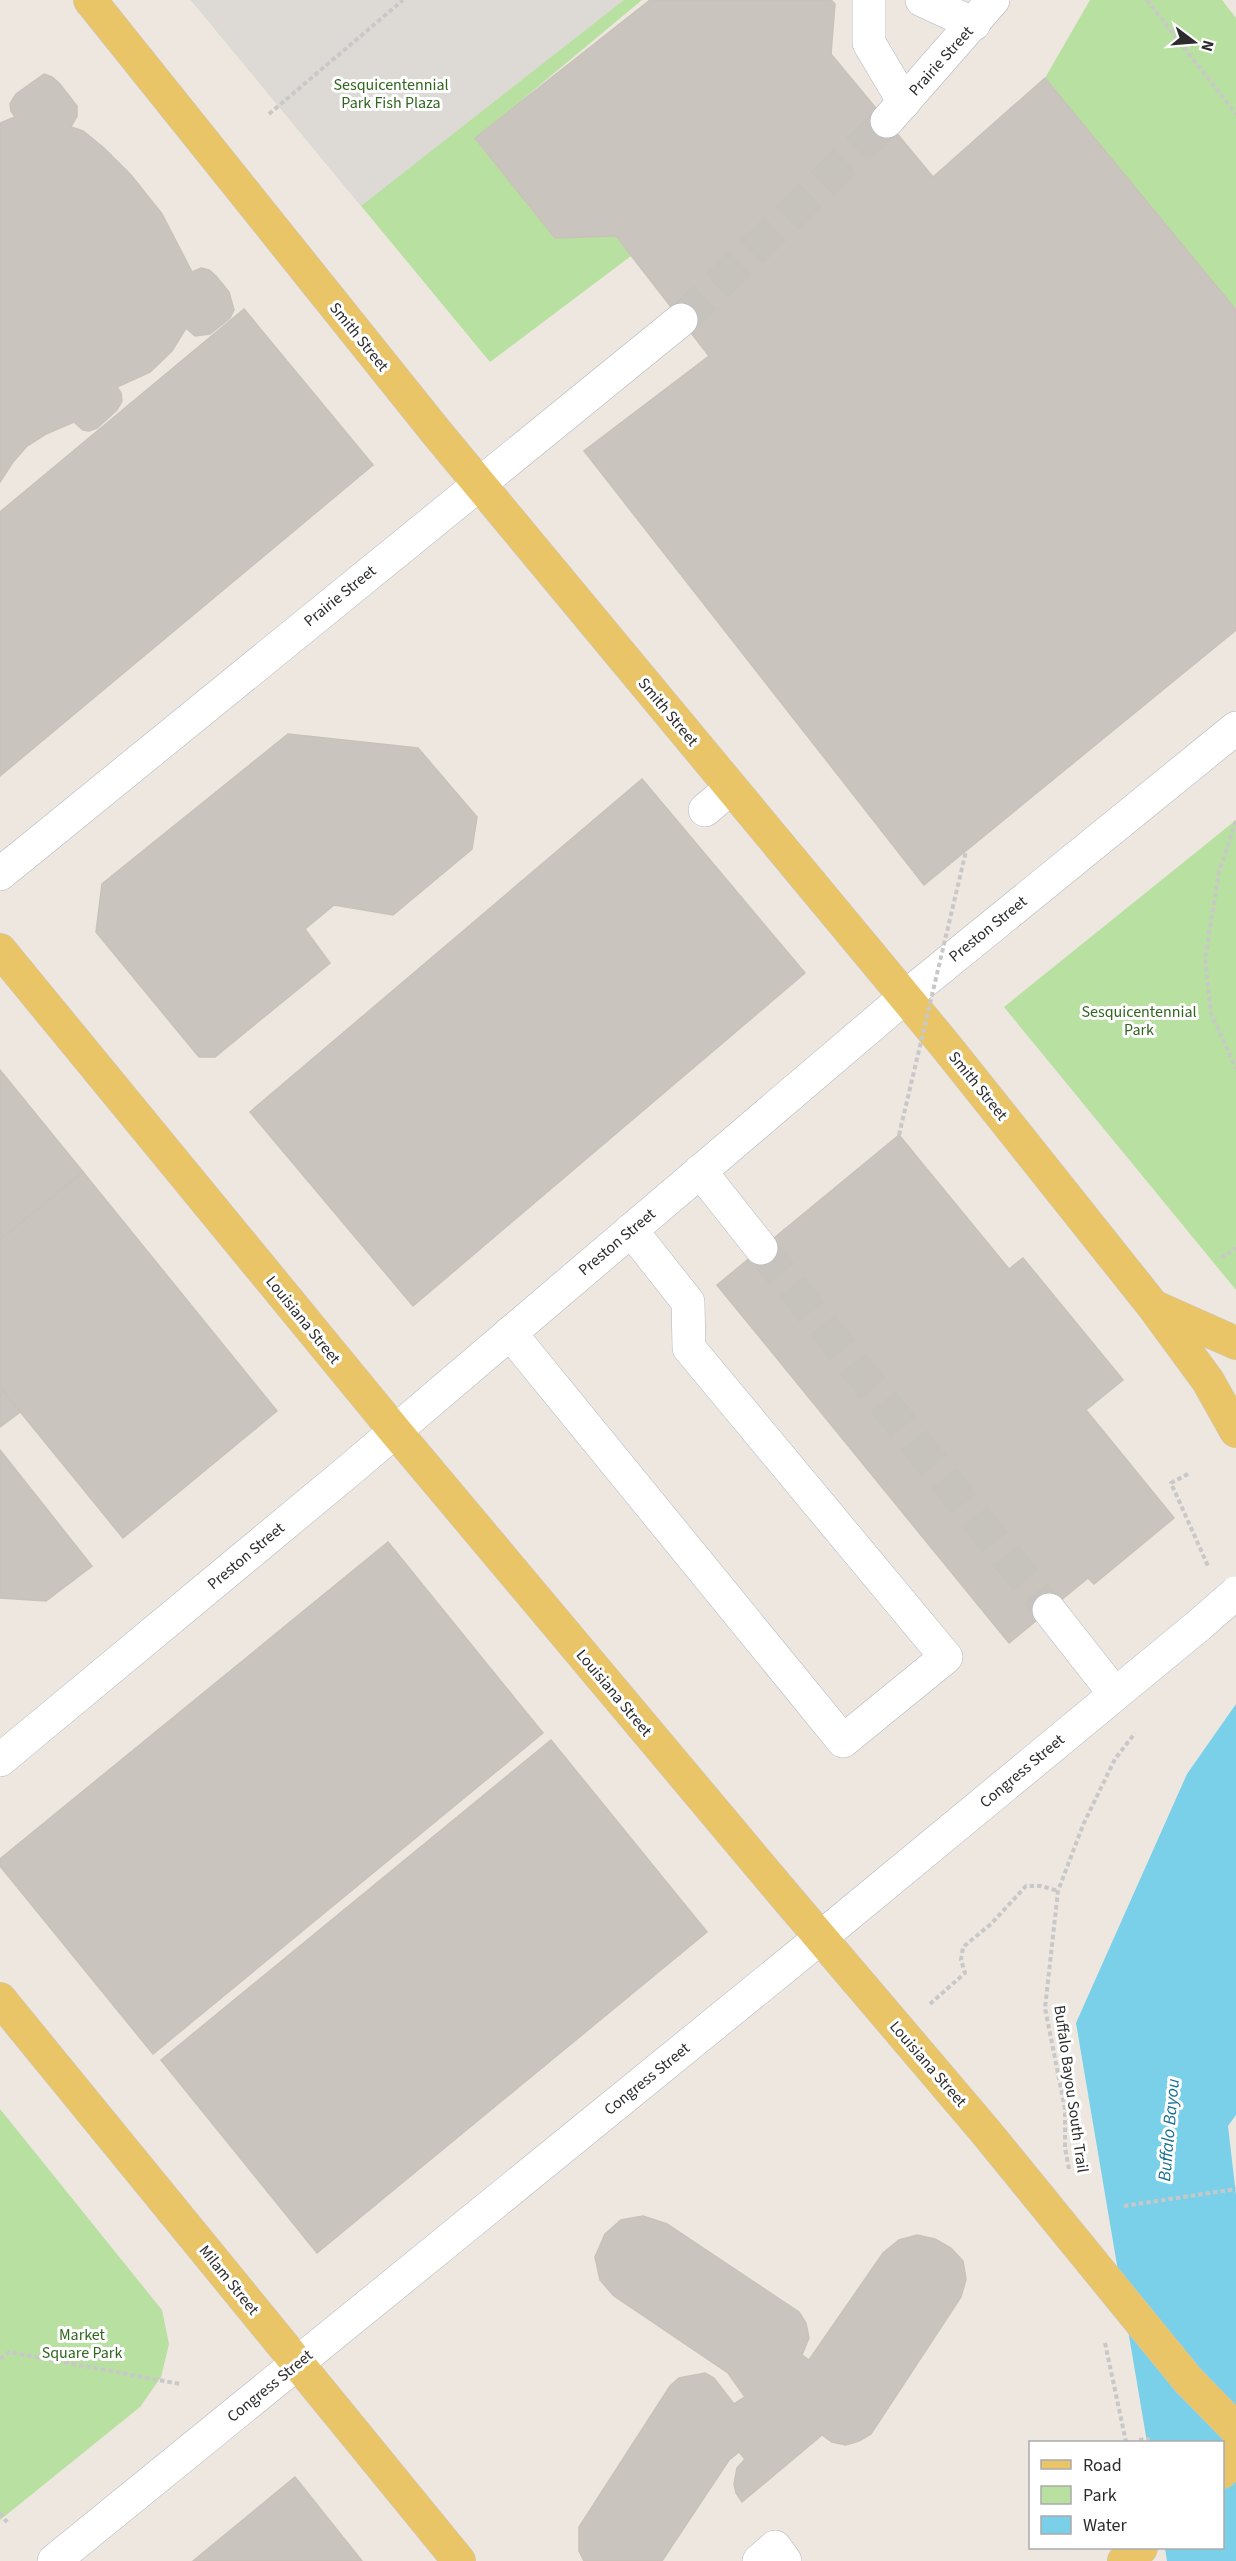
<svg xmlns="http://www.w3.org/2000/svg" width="1236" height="2561" viewBox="0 0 1236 2561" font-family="'Source Sans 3',sans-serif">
	<rect width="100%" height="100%" fill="#ede7e0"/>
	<g fill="#b8e0a0">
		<path d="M191,0h451l-167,139 80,98 61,-1 15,20 -141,106z"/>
		<path d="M1090,0h132l14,18v292l-191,-232z"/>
		<path d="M1236,820v470l-232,-283z"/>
		<path d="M0,2109l162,201 7,34 -8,33 -21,30 -140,113z"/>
	</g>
	<path fill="#dddad6" d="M191,0h433l-263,206z"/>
	<path fill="#79d0e8" d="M1236,1704v411l-8,11 8,69v366h-69l-2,-13h57v-106h-75l-71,-419 111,-249z"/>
	<g fill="#c9c5be" stroke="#c8c2b9" stroke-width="1.5">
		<path d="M650,0h181l4,4 -4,50 102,123 112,-99 191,232v320l-312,255 -340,-434 125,-95 -93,-120 -61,2 -80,-100z"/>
		<path d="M44,74l8,3 7,6 18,23v10l-6,11 12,4 21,17 27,27 31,39 30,58 9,-4 8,2 7,6 13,16 5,18 -4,8 -20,16 -15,2 -9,-8 -14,23 -22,21 -33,15 4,6 1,8 -5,9 -20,18 -8,3 -6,-1 -9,-8 -28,12 -19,12 -14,16 -13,20v-359l15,-6 -4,-6 -1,-7 6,-10z"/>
		<path d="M244,309l129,156 -373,311v-264z"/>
		<path d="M288,734l130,14 59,69 -5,32 -79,66 -59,-10 -29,24 25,34 -115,94h-16l-103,-125 6,-48z"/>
		<path d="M642,779l163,194 -392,333 -163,-194z"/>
		<path d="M0,1070l83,102 -83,68z"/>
		<path d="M899,1135l110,134 14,-11 100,122 -37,30 88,108 -80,66 -6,-6 -79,65 -292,-358z"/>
		<path d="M83,1172l194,239 -154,127 -123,-151v-147z"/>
		<path d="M0,1387l20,25 -20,15z"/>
		<path d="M0,1450l92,116 -46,35 -46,-3z"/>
		<path d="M388,1542l155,191 -390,321 -153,-188v-7z"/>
		<path d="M551,1740l156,192 -390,321 -156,-193z"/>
		<path d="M643,2216l24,8 132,88 7,11 3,15 -7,17 7,5 74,-107 16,-13 18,-5 18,4 16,9 12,13 3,18 -5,18 -90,137 -12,7 -13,4 -14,-3 -10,-7 -80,67 -6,-9 -2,-9 3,-16 8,-9 -6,-7 -10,8 -67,101h-78l-5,-10v-24l91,-141 9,-8 26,-5 9,5 20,26 11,-7 -17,-24 -114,-77 -14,-16 -5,-23 10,-23 16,-14z"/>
		<path d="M295,2477l67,84h-169z"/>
	</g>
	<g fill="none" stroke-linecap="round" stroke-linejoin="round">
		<g stroke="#c6c2bc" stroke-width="33" stroke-dasharray="33 16" stroke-linecap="butt">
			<path d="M681,320l206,-199"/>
			<path d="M761,1248l288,362"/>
		</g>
		<defs>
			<g id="minor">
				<path d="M869,0v43l35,59"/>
				<path d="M922,0l52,24"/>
				<path d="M887,121l106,-121"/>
				<path d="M705,810l26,-22"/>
				<path d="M0,874l681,-554"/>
				<path d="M700,1171l61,77"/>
				<path d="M510,1333l333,408 103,-84 -257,-309 -1,-46 -57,-72"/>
				<path d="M1049,1610l66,84"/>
				<path d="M0,1760l352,-292 553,-471 331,-269"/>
				<path d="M54,2561l766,-623 378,-312"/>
				<path d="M759,2561l16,-14 10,14"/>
			</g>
			<g id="major">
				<path d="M90,0l347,433 508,612 208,261 55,75 28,50"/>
				<path d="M0,950l395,481 386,460 204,240"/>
				<path d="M1155,1307l81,36"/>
				<path d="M0,1999l459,562"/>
				<path d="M1222,2472l14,-19"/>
				<path d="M1124,2561l17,-13"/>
			</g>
		</defs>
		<use href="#minor" stroke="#b3b6bf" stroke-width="34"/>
		<use href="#major" stroke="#c8c8c8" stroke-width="34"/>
		<g stroke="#c8c8c8" stroke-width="4" stroke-dasharray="4.5 3" stroke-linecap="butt">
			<path d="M1147,0l89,114"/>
			<path d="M269,114l134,-114"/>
			<path d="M1236,821l-17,51 -14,87 6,54 25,56"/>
			<path d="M1221,1258l15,-10"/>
			<path d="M1188,1474l-17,9 37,83"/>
			<path d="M930,2004l35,-31 -4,-13 2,-13 28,-23 35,-38h15l17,5"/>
			<path d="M1069,2169l-4,-21v-39l-20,-101 13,-117 25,-66 32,-66 20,-26"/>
			<path d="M1124,2206l112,-17"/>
			<path d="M1105,2343l21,99"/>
			<path d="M0,2359l9,-7 171,32"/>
			<path d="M1139,2440l11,-1"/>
			<path d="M0,2513l7,9"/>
		</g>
		<use href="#minor" stroke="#fff" stroke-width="33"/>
		<use href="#major" stroke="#e9c568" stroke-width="33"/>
		<defs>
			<path id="minor-bridge" d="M1198,1626l38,-33"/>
			<path id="major-bridge" d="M985,2131l203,249 48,49"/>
		</defs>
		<use href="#minor-bridge" stroke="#b3b6bf" stroke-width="34" stroke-linecap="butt"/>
		<use href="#major-bridge" stroke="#c8c8c8" stroke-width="34" stroke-linecap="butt"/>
		<path stroke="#c8c8c8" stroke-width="4" stroke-dasharray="4.5 3" stroke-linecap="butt" d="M899,1135l67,-284"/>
		<use href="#minor-bridge" stroke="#fff" stroke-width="33"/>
		<use href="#major-bridge" stroke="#e9c568" stroke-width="33"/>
	</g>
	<g text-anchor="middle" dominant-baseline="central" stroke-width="6" stroke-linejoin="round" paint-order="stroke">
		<g font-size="16" fill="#2c2c2c" stroke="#fff">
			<text transform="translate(941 61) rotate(-48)">Prairie Street</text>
			<text transform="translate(359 337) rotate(51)">Smith Street</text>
			<text transform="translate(340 596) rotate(-39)">Prairie Street</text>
			<text transform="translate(668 712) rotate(50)">Smith Street</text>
			<text transform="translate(988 929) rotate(-39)">Preston Street</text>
			<text transform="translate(978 1086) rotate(51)">Smith Street</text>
			<text transform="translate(617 1242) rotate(-40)">Preston Street</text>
			<text transform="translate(303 1320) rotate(51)">Louisiana Street</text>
			<text transform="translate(246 1556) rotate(-40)">Preston Street</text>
			<text transform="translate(614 1693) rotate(50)">Louisiana Street</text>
			<text transform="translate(1022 1771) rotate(-40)">Congress Street</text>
			<text transform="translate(928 2064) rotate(49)">Louisiana Street</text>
			<text transform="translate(647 2079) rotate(-39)">Congress Street</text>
			<text transform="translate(1071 2089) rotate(82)">Buffalo Bayou South Trail</text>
			<text transform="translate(229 2280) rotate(51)">Milam Street</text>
			<text transform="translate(270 2386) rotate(-39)">Congress Street</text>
		</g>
		<g font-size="16" fill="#31661f" stroke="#fff">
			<text x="391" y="85">Sesquicentennial<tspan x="391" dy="18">Park Fish Plaza</tspan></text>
			<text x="1139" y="1012">Sesquicentennial<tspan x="1139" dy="18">Park</tspan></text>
			<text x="82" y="2335">Market<tspan x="82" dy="18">Square Park</tspan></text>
		</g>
		<g font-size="18" font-style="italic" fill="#157097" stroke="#fff">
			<text transform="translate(1169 2130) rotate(-85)">Buffalo Bayou</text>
		</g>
	</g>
	<rect x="1029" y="2441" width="195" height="108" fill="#ffffff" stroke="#ababab" stroke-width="1.5"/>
	<rect x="1041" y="2460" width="30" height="9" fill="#e9c568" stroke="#ababab" stroke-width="1.5"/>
	<text x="1083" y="2471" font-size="18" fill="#2c2c2c">Road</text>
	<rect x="1041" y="2486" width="30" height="18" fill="#b8e0a0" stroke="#ababab" stroke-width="1.5"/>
	<text x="1083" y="2501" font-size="18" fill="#2c2c2c">Park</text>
	<rect x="1041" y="2516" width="30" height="18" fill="#79d0e8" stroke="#ababab" stroke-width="1.5"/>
	<text x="1083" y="2531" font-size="18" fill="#2c2c2c">Water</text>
	<g transform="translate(1194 42) rotate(106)" stroke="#ffffff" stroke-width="4.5" paint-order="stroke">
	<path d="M0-4.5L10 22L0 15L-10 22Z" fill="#2c2c2c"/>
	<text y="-9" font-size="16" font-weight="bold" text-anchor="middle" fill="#2c2c2c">N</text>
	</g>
</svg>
